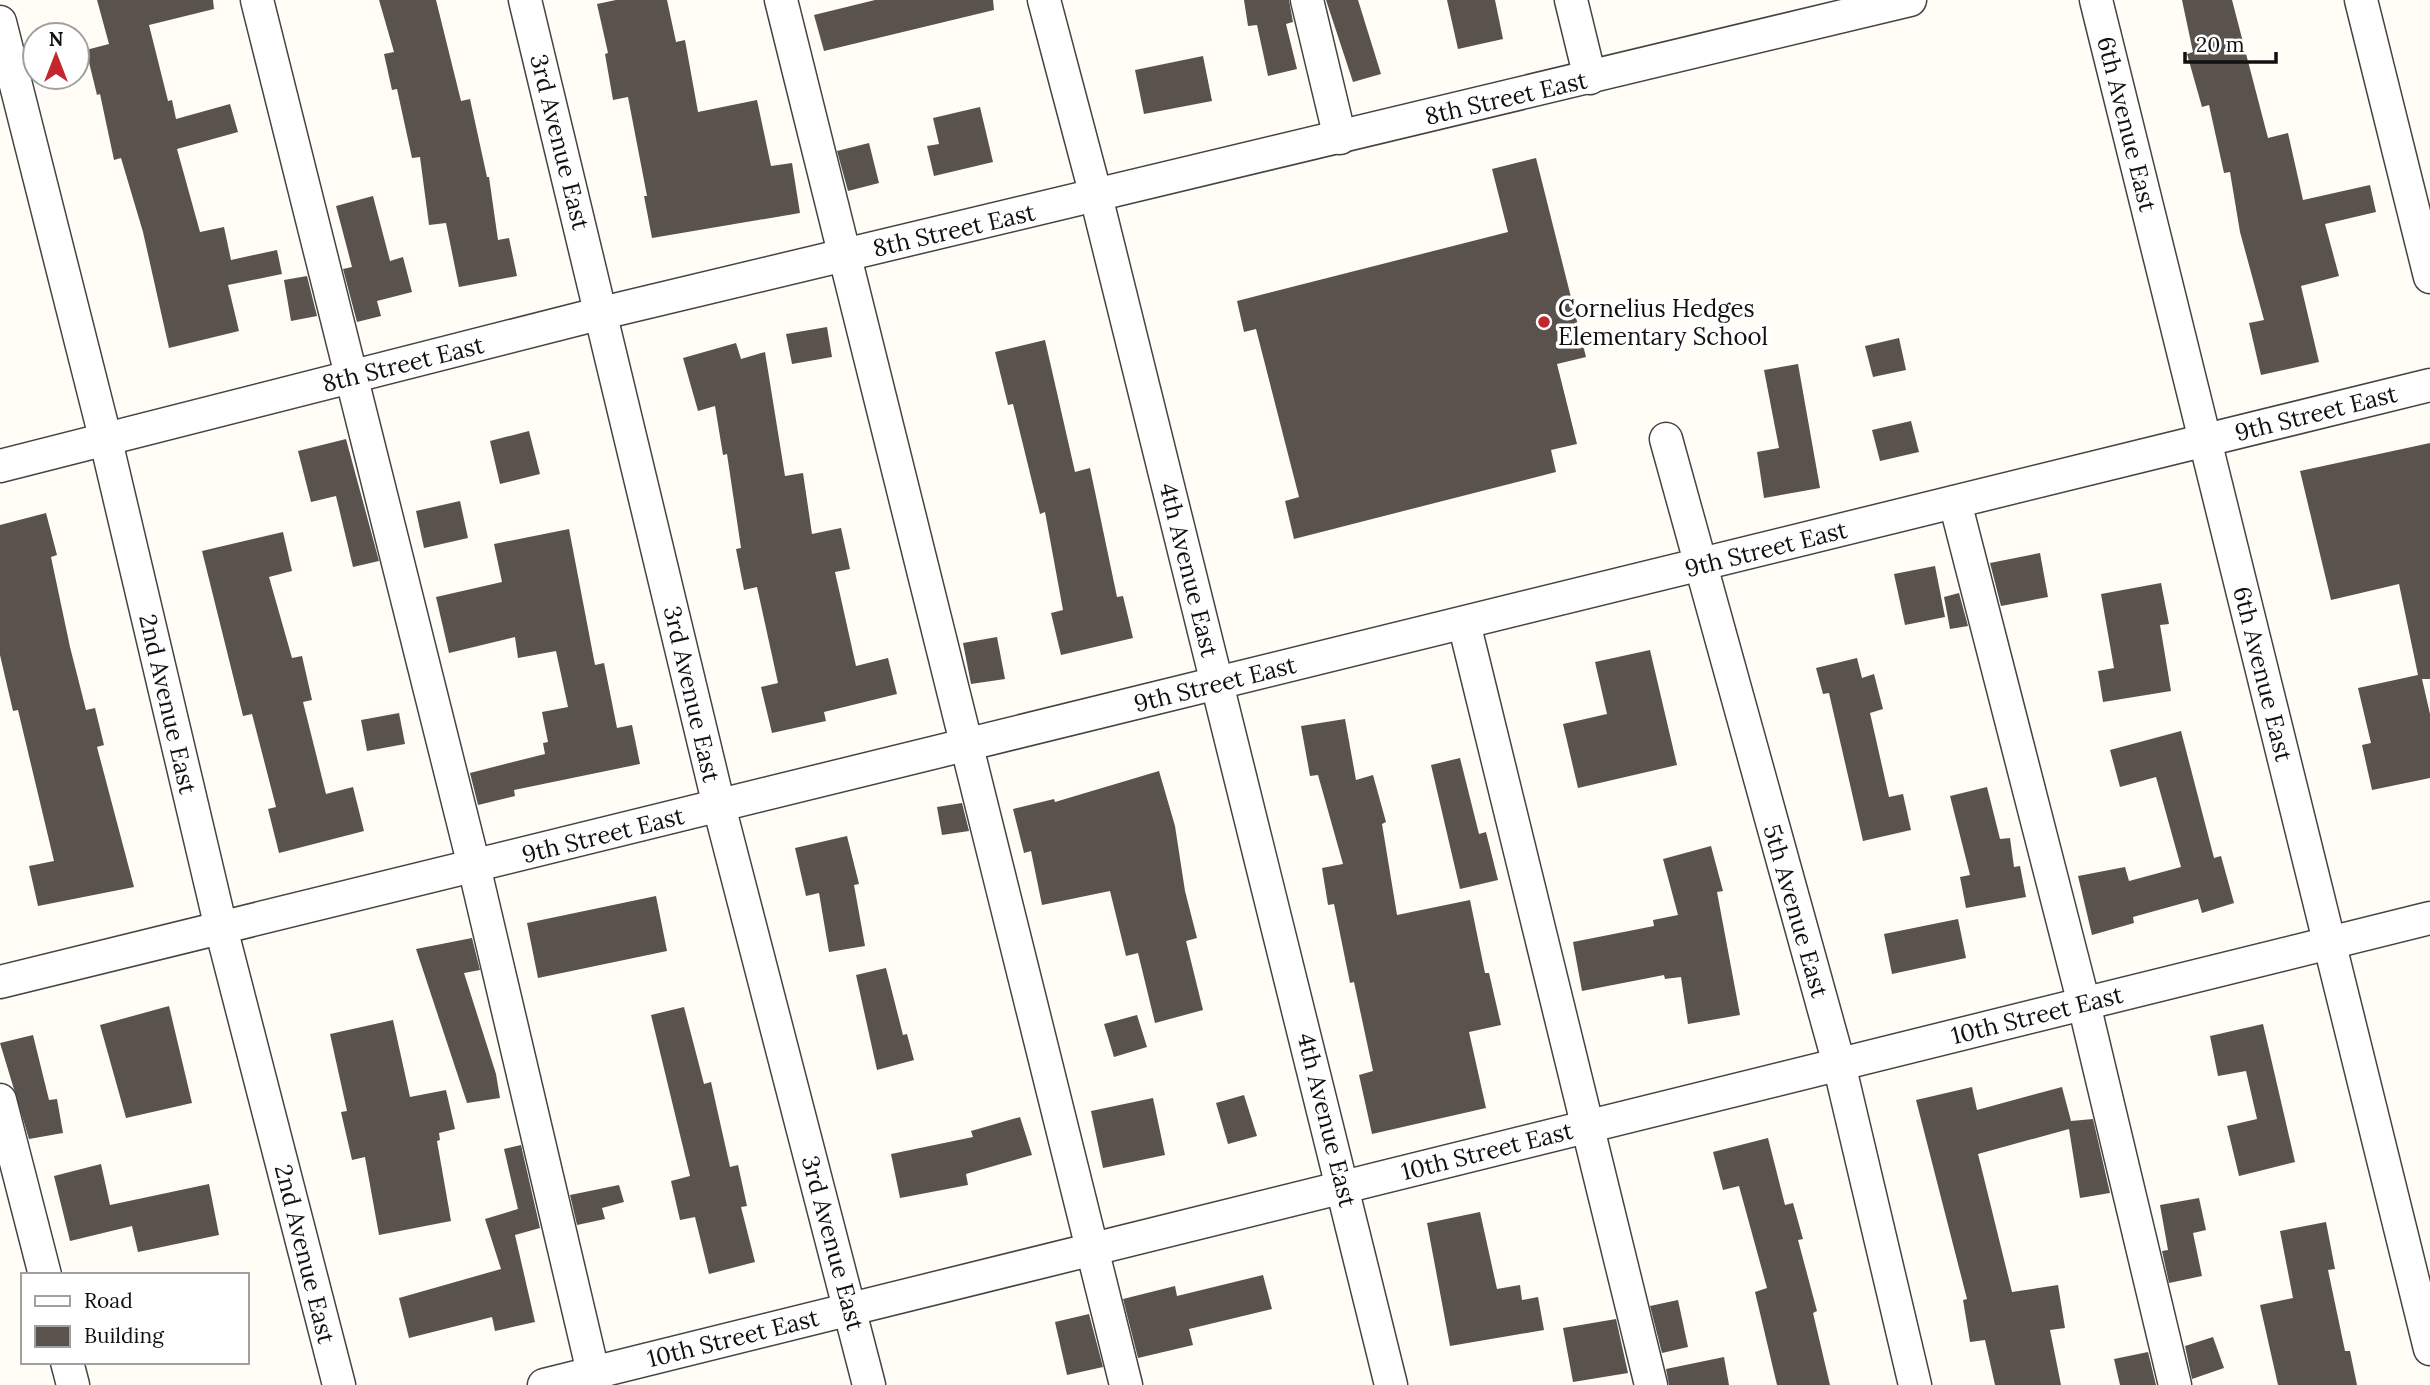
<svg xmlns="http://www.w3.org/2000/svg" width="2430" height="1385" viewBox="0 0 2430 1385" font-family="Lora,serif">
	<rect width="100%" height="100%" fill="#fffdf5"/>
	<g fill="#5a524d">
		<path d="M97,0h116l1,9 -65,16 19,76 4,-1 4,19 54,-15 8,28 -61,17 23,83 24,-5 7,33 46,-10 5,24 -54,11 11,46 -70,17 -26,-116 -22,-74 -7,2 -14,-66 -3,1 -11,-45 23,-6z"/>
		<path d="M379,0h57l25,101 9,-2 17,78h2l9,63 11,-2 8,38 -58,11 -13,-64 -17,2 -9,-68 -8,1 -15,-69 -5,1 -8,-36 10,-2z"/>
		<path d="M616,0h51l9,42 9,-2 13,72 59,-12 14,66 21,-3 8,50 -148,25 -8,-42h3l-19,-99 -15,3 -8,-46 3,-1 -11,-49z"/>
		<path d="M875,0h118l1,10 -170,41 -10,-36z"/>
		<path d="M1244,0h45l4,22 -7,2 11,45 -29,7 -11,-51 -9,1z"/>
		<path d="M1326,0h32l23,74 -28,8z"/>
		<path d="M1447,0h48l8,39 -45,10z"/>
		<path d="M2182,0h50l36,138 20,-5 15,67 67,-15 6,27 -51,12 14,52 -38,10 18,76 -58,13 -12,-52 15,-3 -24,-88 -10,-60 -6,1 -15,-68 -7,2 -15,-53 6,-2z"/>
		<path d="M1203,56l9,45 -68,13 -9,-44z"/>
		<path d="M980,107l13,55 -59,14 -7,-30 12,-2 -6,-26z"/>
		<path d="M869,143l10,40 -31,8 -11,-40z"/>
		<path d="M1536,158l50,199 -29,7 20,80 -26,6 5,22 -262,67 -9,-38 14,-4 -43,-168 -12,3 -7,-31 271,-69 -16,-63z"/>
		<path d="M373,196l17,65 13,-4 9,35 -35,9 4,15 -24,6 -14,-53 9,-2 -16,-61z"/>
		<path d="M307,276l10,40 -26,5 -7,-41z"/>
		<path d="M827,327l5,30 -40,7 -6,-30z"/>
		<path d="M1899,338l7,32 -33,7 -8,-31z"/>
		<path d="M1045,340l30,132 15,-4 27,129 6,-1 10,42 -72,17 -10,-42 12,-3 -18,-98 -5,2 -27,-110 -5,1 -13,-53z"/>
		<path d="M736,343l5,16 24,-7 20,124 18,-3 9,61 29,-6 9,41 -15,3 21,94 32,-8 9,36 -73,18 2,9 -54,12 -11,-46 17,-4 -21,-96 -13,3 -8,-41 5,-1 -14,-94 -4,1 -8,-49 -17,5 -15,-53z"/>
		<path d="M1798,364l22,124 -56,10 -7,-46 22,-4 -15,-78z"/>
		<path d="M1911,421l8,31 -39,9 -8,-31z"/>
		<path d="M529,431l11,43 -40,10 -10,-43z"/>
		<path d="M346,439l33,122 -26,6 -17,-71 -25,6 -13,-51z"/>
		<path d="M2430,443v236h-8l8,35v64l-58,12 -10,-45 9,-2 -13,-55 60,-13 -19,-91 -68,16 -31,-129z"/>
		<path d="M460,501l8,37 -44,10 -8,-37z"/>
		<path d="M46,513l11,42 -6,2 19,90 16,63 9,-2 9,37 -7,2 37,140 -96,19 -9,-40 25,-5 -36,-151 -5,1 -13,-56v-130z"/>
		<path d="M569,529l26,136 9,-2 13,65 15,-3 8,39 -126,26 1,6 -37,9 -8,-32 75,-19 -2,-11 5,-1 -6,-30 26,-5 -12,-56 -38,7 -3,-21 -66,16 -13,-56 66,-15 -8,-38z"/>
		<path d="M283,532l9,39 -23,6 23,81 10,-2 10,44 -9,2 23,92 27,-7 11,44 -85,22 -11,-44 8,-2 -24,-93 -9,2 -41,-165z"/>
		<path d="M2040,553l8,44 -47,9 -11,-43z"/>
		<path d="M1935,566l10,51 -40,8 -11,-51z"/>
		<path d="M2161,583l8,41 -9,1 11,66 -68,11 -5,-31 16,-3 -13,-74z"/>
		<path d="M1959,593l9,33 -18,3 -6,-32z"/>
		<path d="M997,637l8,42 -34,5 -8,-41z"/>
		<path d="M1650,650l27,115 -99,23 -15,-64 44,-10 -12,-52z"/>
		<path d="M1857,658l5,20 12,-4 9,35 -13,4 19,84 14,-3 8,36 -48,11 -34,-148 -6,1 -7,-26z"/>
		<path d="M399,713l6,31 -38,7 -6,-31z"/>
		<path d="M1345,719l11,61 17,-5 13,47 -4,2 15,91 73,-15 15,73h4l12,52 -32,7 17,76 -114,26 -13,-59 14,-4 -19,-89 -4,1 -16,-79 -6,1 -6,-37 21,-4 -25,-89 -8,1 -9,-50z"/>
		<path d="M2181,731l33,127 7,-2 13,47 -32,10 -4,-14 -65,18 1,6 -42,12 -14,-59 47,-9 4,14 52,-14 -25,-90 -36,10 -10,-37z"/>
		<path d="M1460,758l19,76 7,-2 12,48 -38,9 -29,-124z"/>
		<path d="M1159,771l16,55 10,65 12,47 -11,3 17,69 -48,13 -17,-70 -12,3 -16,-65 -68,14 -11,-54 -7,2 -11,-44 41,-10 1,3z"/>
		<path d="M1987,787l13,52 10,-1 4,29 6,-1 6,31 -60,11 -6,-31 10,-2 -20,-79z"/>
		<path d="M962,803l7,28 -27,4 -5,-28z"/>
		<path d="M847,836l12,48 -5,1 11,61 -36,6 -10,-59 -13,3 -11,-48z"/>
		<path d="M1711,846l12,45 -6,1 23,123 -52,9 -7,-47 -16,2 -1,-4 -82,16 -9,-49 81,-16 -1,-6 25,-5 -15,-56z"/>
		<path d="M656,896l11,55 -129,27 -11,-55z"/>
		<path d="M1958,919l8,39 -74,16 -8,-40z"/>
		<path d="M472,938l8,32 -16,3 32,101 4,24 -33,5 -51,-154z"/>
		<path d="M886,968l17,67 4,-1 7,26 -37,10 -21,-95z"/>
		<path d="M169,1006l23,97 -66,15 -26,-93z"/>
		<path d="M684,1007l20,77 7,-2 19,85 8,-2 9,41 -6,1 14,55 -46,12 -14,-57 -15,3 -9,-39 19,-5 -39,-161z"/>
		<path d="M1137,1015l10,32 -33,10 -10,-33z"/>
		<path d="M393,1020l17,77 36,-7 9,39 -16,4 1,7 -3,1 14,80 -72,14 -14,-78 -13,3 -11,-48 6,-1 -17,-77z"/>
		<path d="M2263,1024l32,138 -56,14 -12,-50 30,-7 -11,-48 -28,5 -8,-40z"/>
		<path d="M33,1035l16,65 8,-1 6,34 -34,6 -29,-96z"/>
		<path d="M1972,1087l5,23 85,-23 9,34 22,-2 17,74 -30,5 -11,-69 -91,25 34,138 46,-7 7,43 -15,2 11,55h-66l-10,-45 -15,2 -7,-42 4,-1 -51,-199z"/>
		<path d="M1244,1095l13,41 -29,8 -12,-41z"/>
		<path d="M1153,1098l12,57 -62,13 -12,-57z"/>
		<path d="M1020,1117l12,38 -66,19 2,11 -68,13 -9,-44 82,-17 -2,-6z"/>
		<path d="M1768,1138l17,67 8,-2 10,36 -5,1 19,71 -4,2 17,72h-53l-22,-93 12,-4 -28,-102 -16,4 -10,-38z"/>
		<path d="M521,1145l19,83 -25,7 20,87 -40,9 -3,-14 -83,21 -10,-40 102,-29 -16,-50 33,-10 -14,-60z"/>
		<path d="M101,1164l9,41 99,-21 10,51 -81,17 -6,-26 -62,15 -16,-65z"/>
		<path d="M619,1185l5,17 -22,6 3,11 -28,6 -7,-30z"/>
		<path d="M2199,1198l7,32 -13,3 9,43 -33,7 -7,-32 6,-1 -8,-45z"/>
		<path d="M1480,1212l17,77 23,-4 2,15 16,-3 6,33 -94,16 -23,-123z"/>
		<path d="M2326,1222l9,47 -7,1 17,81h5l7,34h-79l-18,-80 33,-7 -13,-67z"/>
		<path d="M1263,1275l9,34 -83,20 4,16 -55,13 -15,-59 52,-13 2,10z"/>
		<path d="M1678,1300l10,47 -26,6 -12,-47z"/>
		<path d="M1089,1314l14,53 -36,8 -12,-53z"/>
		<path d="M1616,1319l12,54 -55,9 -10,-54z"/>
		<path d="M2213,1337l11,31 -32,11 -7,-33z"/>
		<path d="M2148,1352l8,33h-36l-6,-26z"/>
		<path d="M1724,1357l5,28h-60l-3,-16z"/>
	</g>
	<g fill="none" stroke-linecap="round" stroke-linejoin="round">
		<defs>
			<g id="minor">
				<path d="M257,0l217,866 122,519"/>
				<path d="M525,0l194,806 150,579"/>
				<path d="M781,0l345,1385"/>
				<path d="M1044,0l52,196 295,1189"/>
				<path d="M1307,0l33,138"/>
				<path d="M1571,0l19,78"/>
				<path d="M2096,0l334,1349"/>
				<path d="M2361,0l69,277"/>
				<path d="M0,22l106,419 115,487 118,457"/>
				<path d="M1666,439l173,625 76,321"/>
				<path d="M0,466l602,-153 1308,-313"/>
				<path d="M1955,502l129,502 91,381"/>
				<path d="M1464,623l187,762"/>
				<path d="M0,982l2430,-597"/>
				<path d="M0,1100l45,175"/>
				<path d="M67,1362l6,23"/>
				<path d="M544,1385l1886,-467"/>
			</g>
		</defs>
		<use href="#minor" stroke="#444" stroke-width="35"/>
		<use href="#minor" stroke="#fff" stroke-width="32"/>
	</g>
	<circle fill="#c4262e" stroke="#fff" stroke-width="2.5" cx="1544" cy="322" r="7"/>
	<g text-anchor="middle" dominant-baseline="central" stroke-width="7" stroke-linejoin="round" paint-order="stroke">
		<g font-size="24" fill="#111" stroke="#fff">
			<text transform="translate(1506 98) rotate(-13)">8th Street East</text>
			<text transform="translate(2127 124) rotate(76)">6th Avenue East</text>
			<text transform="translate(560 142) rotate(76)">3rd Avenue East</text>
			<text transform="translate(954 230) rotate(-13)">8th Street East</text>
			<text transform="translate(403 364) rotate(-14)">8th Street East</text>
			<text transform="translate(2316 413) rotate(-14)">9th Street East</text>
			<text transform="translate(1766 549) rotate(-14)">9th Street East</text>
			<text transform="translate(1189 570) rotate(76)">4th Avenue East</text>
			<text transform="translate(2263 674) rotate(76)">6th Avenue East</text>
			<text transform="translate(1215 684) rotate(-14)">9th Street East</text>
			<text transform="translate(692 694) rotate(77)">3rd Avenue East</text>
			<text transform="translate(168 704) rotate(77)">2nd Avenue East</text>
			<text transform="translate(603 835) rotate(-14)">9th Street East</text>
			<text transform="translate(1796 911) rotate(74)">5th Avenue East</text>
			<text transform="translate(2037 1015) rotate(-14)">10th Street East</text>
			<text transform="translate(1327 1120) rotate(76)">4th Avenue East</text>
			<text transform="translate(1487 1151) rotate(-14)">10th Street East</text>
			<text transform="translate(833 1243) rotate(75)">3rd Avenue East</text>
			<text transform="translate(305 1254) rotate(76)">2nd Avenue East</text>
			<text transform="translate(733 1338) rotate(-14)">10th Street East</text>
		</g>
		<g font-size="24" fill="#111" stroke="#fff" text-anchor="start">
			<text x="1558" y="308">Cornelius Hedges<tspan x="1558" dy="28">Elementary School</tspan></text>
		</g>
	</g>
	<rect x="21" y="1273" width="228" height="91" fill="#ffffff" stroke="#a0a0a0" stroke-width="2"/>
	<rect x="35" y="1296" width="35" height="10" fill="#ffffff" stroke="#a0a0a0" stroke-width="2"/>
	<text x="84" y="1308" font-size="21" fill="#111111">Road</text>
	<rect x="35" y="1326" width="35" height="21" fill="#5a524d" stroke="#a0a0a0" stroke-width="2"/>
	<text x="84" y="1343" font-size="21" fill="#111111">Building</text>
	<g transform="translate(56 56)"><circle r="33" fill="#ffffff" stroke="#a0a0a0" stroke-width="2"/>
	<path d="M0-5L12 26L0 18L-12 26Z" fill="#c4262e"/>
	<text y="-10" font-size="19" font-weight="bold" text-anchor="middle" fill="#111111">N</text>
	</g>
	<path d="M2185 52v10h91v-10" fill="none" stroke="#111111" stroke-width="3.5"/>
	<text x="2196" y="52" font-size="21" fill="#111111" stroke="#ffffff" stroke-width="5" paint-order="stroke">20 m</text>
</svg>
